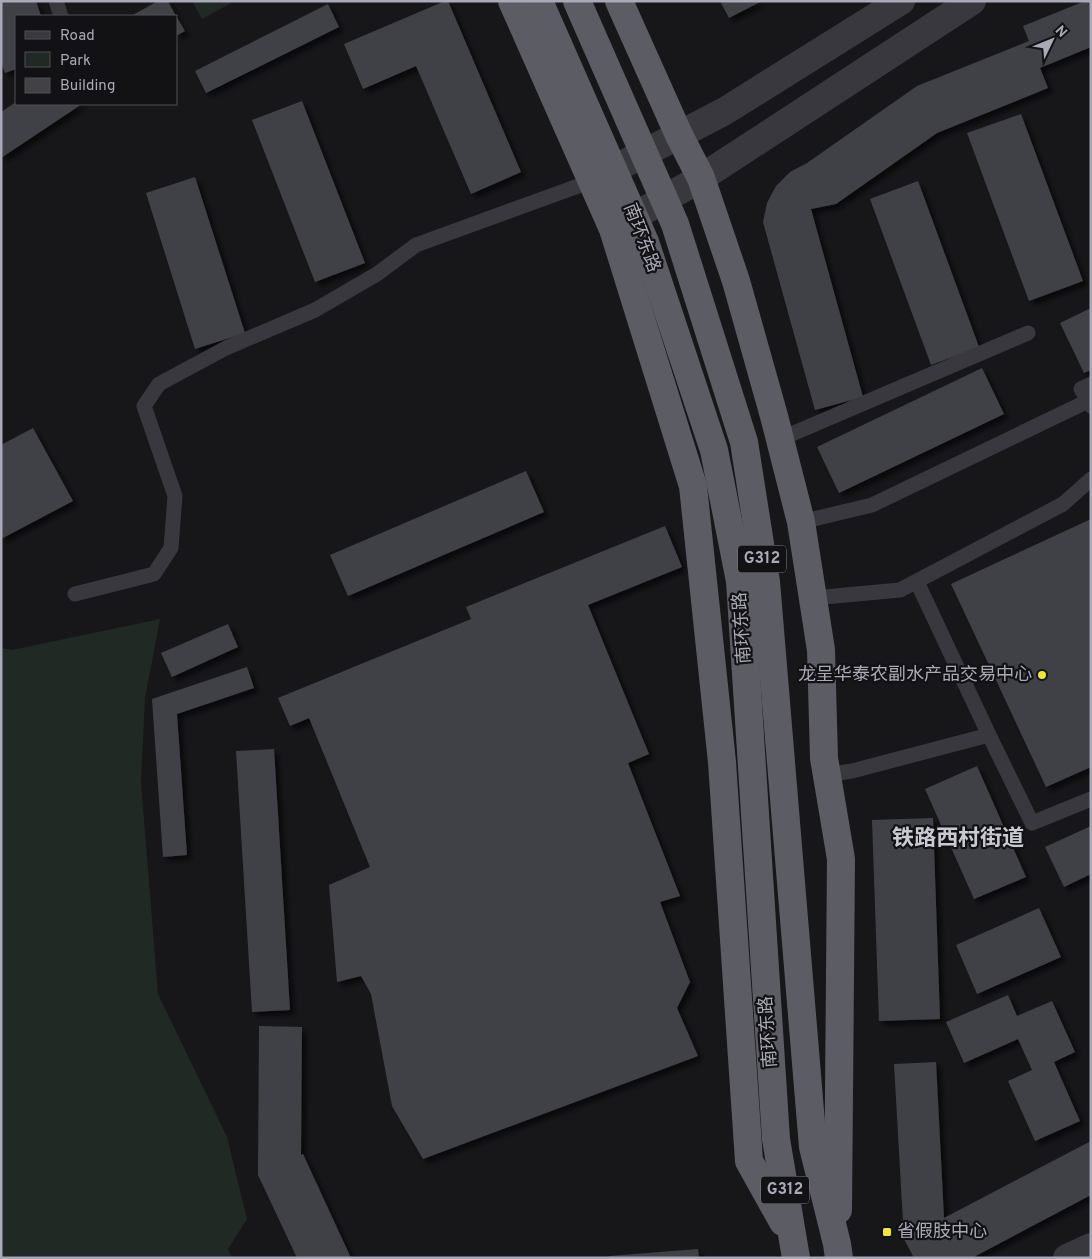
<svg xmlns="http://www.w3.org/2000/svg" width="1092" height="1259" viewBox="0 0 1092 1259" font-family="Overpass,'Noto Sans SC',sans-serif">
	<defs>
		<filter id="shadow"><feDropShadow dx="4.5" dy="4.5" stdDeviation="2.5" flood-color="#0009"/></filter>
	</defs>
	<rect width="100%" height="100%" fill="#171719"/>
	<g fill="#212924">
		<path d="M192,1h43l-33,18z"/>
		<path d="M160,619l-15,79 -4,84 17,212 69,143 20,82 -19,30 4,9h-231v-610l11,2z"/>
	</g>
	<g fill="#414146" filter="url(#shadow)">
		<path d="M1,1h35l5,15h-25v53l-11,4 -4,-11z"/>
		<path d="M158,1h10l8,15h-45z"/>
		<path d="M445,1h3l73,171 -50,22 -55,-128 -53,23 -19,-45z"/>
		<path d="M720,1h42l-33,17z"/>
		<path d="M1085,1h6v46l-51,21 8,20 -111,45 -101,71 -25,5 52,188 -48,13 -52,-188 4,-19 9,-17 14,-14 17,-9 110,-77 112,-45 -6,-15z"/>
		<path d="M328,4l11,23 -133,66 -11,-22z"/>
		<path d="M176,16l9,15 -9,5z"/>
		<path d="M302,101l63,162 -50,19 -63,-162z"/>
		<path d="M16,102v2h66l-81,54v-46z"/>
		<path d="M1021,114l62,167 -54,20 -62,-168z"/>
		<path d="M195,177l50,156 -50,16 -49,-156z"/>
		<path d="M918,181l61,166 -48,18 -61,-166z"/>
		<path d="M1091,308v62l-7,3 -24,-50z"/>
		<path d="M982,368l22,46 -165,79 -22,-46z"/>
		<path d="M33,428l40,73 -72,38v-94z"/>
		<path d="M526,471l18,41 -196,84 -18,-41z"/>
		<path d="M1091,519v248l-45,20 -95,-203z"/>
		<path d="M665,526l17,41 -94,38 61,149 -21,9 52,133 -20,6 30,80 -13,26 21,48 -275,103 -31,-53 -21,-112 -10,-18 -24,6 -8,-97 41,-18 -61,-149 -19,8 -12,-28 193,-79 -5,-12z"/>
		<path d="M228,624l10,23 -66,30 -11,-24z"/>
		<path d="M247,667l7,21 -77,26 10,141 -24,2 -11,-158z"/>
		<path d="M274,749l16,261 -38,2 -16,-261z"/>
		<path d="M977,766l49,111 -52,22 -49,-110z"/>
		<path d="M933,818l7,201 -61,2 -7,-201z"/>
		<path d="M1091,826v48l-27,13 -19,-40z"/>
		<path d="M1039,908l22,49 -84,37 -21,-49z"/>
		<path d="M1008,995l9,21 35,-15 23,51 -21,10 26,59 -45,20 -27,-60 24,-11 -14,-31 -54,24 -18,-41z"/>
		<path d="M259,1026l43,1 -1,128 2,-1 48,104h-54l-39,-83z"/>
		<path d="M936,1062l8,156 147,-77v54l-119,63h-58l-10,-19 -10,-175z"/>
		<path d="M698,1249l1,9h-90v-2z"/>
	</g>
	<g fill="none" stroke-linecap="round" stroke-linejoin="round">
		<g stroke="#38383e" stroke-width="15">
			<path d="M56,1l5,15"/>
			<path d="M1091,384l-10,5 10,17"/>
			<path d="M780,439l248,-106"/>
			<path d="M801,522l71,-17 216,-104"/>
			<path d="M75,594l79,-20 17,-26 4,-52 -31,-90 15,-22 67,-36 89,-38 62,-36 39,-29 176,-64"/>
			<path d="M813,598l87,-8 163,-86 28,-25"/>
			<path d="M989,735l43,88 59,-24"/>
			<path d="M826,775l26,-4 137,-36 -72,-153"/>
		</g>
		<path stroke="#38383e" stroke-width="28" d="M1067,1258l24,-11"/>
		<g stroke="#38383e" stroke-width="28">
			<path d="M593,180l132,-69 176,-110"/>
			<path d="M614,228l87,-50 271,-177"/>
		</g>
		<g stroke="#5c5c65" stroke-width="28">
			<path d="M512,1l101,228 80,257 29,276 27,399 34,61"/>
			<path d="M539,1l106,241 69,208 26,131 36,558 20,119"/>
			<path d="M577,1l98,223 69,218 22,140 47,565 24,97 2,14"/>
			<path d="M619,1l60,134 22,43 35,103 38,135 27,106 20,128 3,108 17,101 -3,351"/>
		</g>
	</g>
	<g fill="#f0e637" stroke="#121214" stroke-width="2">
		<circle cx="1042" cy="675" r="5"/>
		<rect x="882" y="1227" width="10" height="10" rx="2.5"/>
	</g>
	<g text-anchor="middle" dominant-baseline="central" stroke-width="4.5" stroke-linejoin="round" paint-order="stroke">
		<g fill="#121214" stroke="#7c7c87" stroke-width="1">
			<rect x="738" y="545.5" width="48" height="27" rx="4"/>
			<rect x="761" y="1176.5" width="48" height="27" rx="4"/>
		</g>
		<g font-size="16" font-weight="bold" fill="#a9a9b8">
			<text x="762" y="559">G312</text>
			<text x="785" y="1190">G312</text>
		</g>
		<g font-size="18" fill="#a9a9b8" stroke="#121214">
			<text transform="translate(641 238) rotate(69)">南环东路</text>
			<text transform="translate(743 628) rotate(-94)">南环东路</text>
			<text transform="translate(769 1032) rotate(-94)">南环东路</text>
		</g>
		<g font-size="18" fill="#a9a9b8" stroke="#121214" text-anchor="end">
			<text x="1032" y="675">龙呈华泰农副水产品交易中心</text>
			<text x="897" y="1232" text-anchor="start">省假肢中心</text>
		</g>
		<g font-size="22" font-weight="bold" fill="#cacad4" stroke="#121214">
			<text x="958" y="839">铁路西村街道</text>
		</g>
	</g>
	<rect width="1092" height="1259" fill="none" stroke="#a9a9b8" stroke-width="5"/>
	<rect x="15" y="15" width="162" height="90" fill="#121214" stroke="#4e4e56"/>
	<rect x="25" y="31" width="25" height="8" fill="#38383e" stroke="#4e4e56"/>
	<text x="60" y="40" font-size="15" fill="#a9a9b8">Road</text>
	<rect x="25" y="52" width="25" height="15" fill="#212924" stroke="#4e4e56"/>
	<text x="60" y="65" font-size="15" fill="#a9a9b8">Park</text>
	<rect x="25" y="78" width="25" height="15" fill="#414146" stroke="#4e4e56"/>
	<text x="60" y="90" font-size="15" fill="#a9a9b8">Building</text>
	<g transform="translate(1052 40) rotate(47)" stroke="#121214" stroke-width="4" paint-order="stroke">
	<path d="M0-4L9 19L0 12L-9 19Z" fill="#a9a9b8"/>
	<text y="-8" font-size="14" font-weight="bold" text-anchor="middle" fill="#a9a9b8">N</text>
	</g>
</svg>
